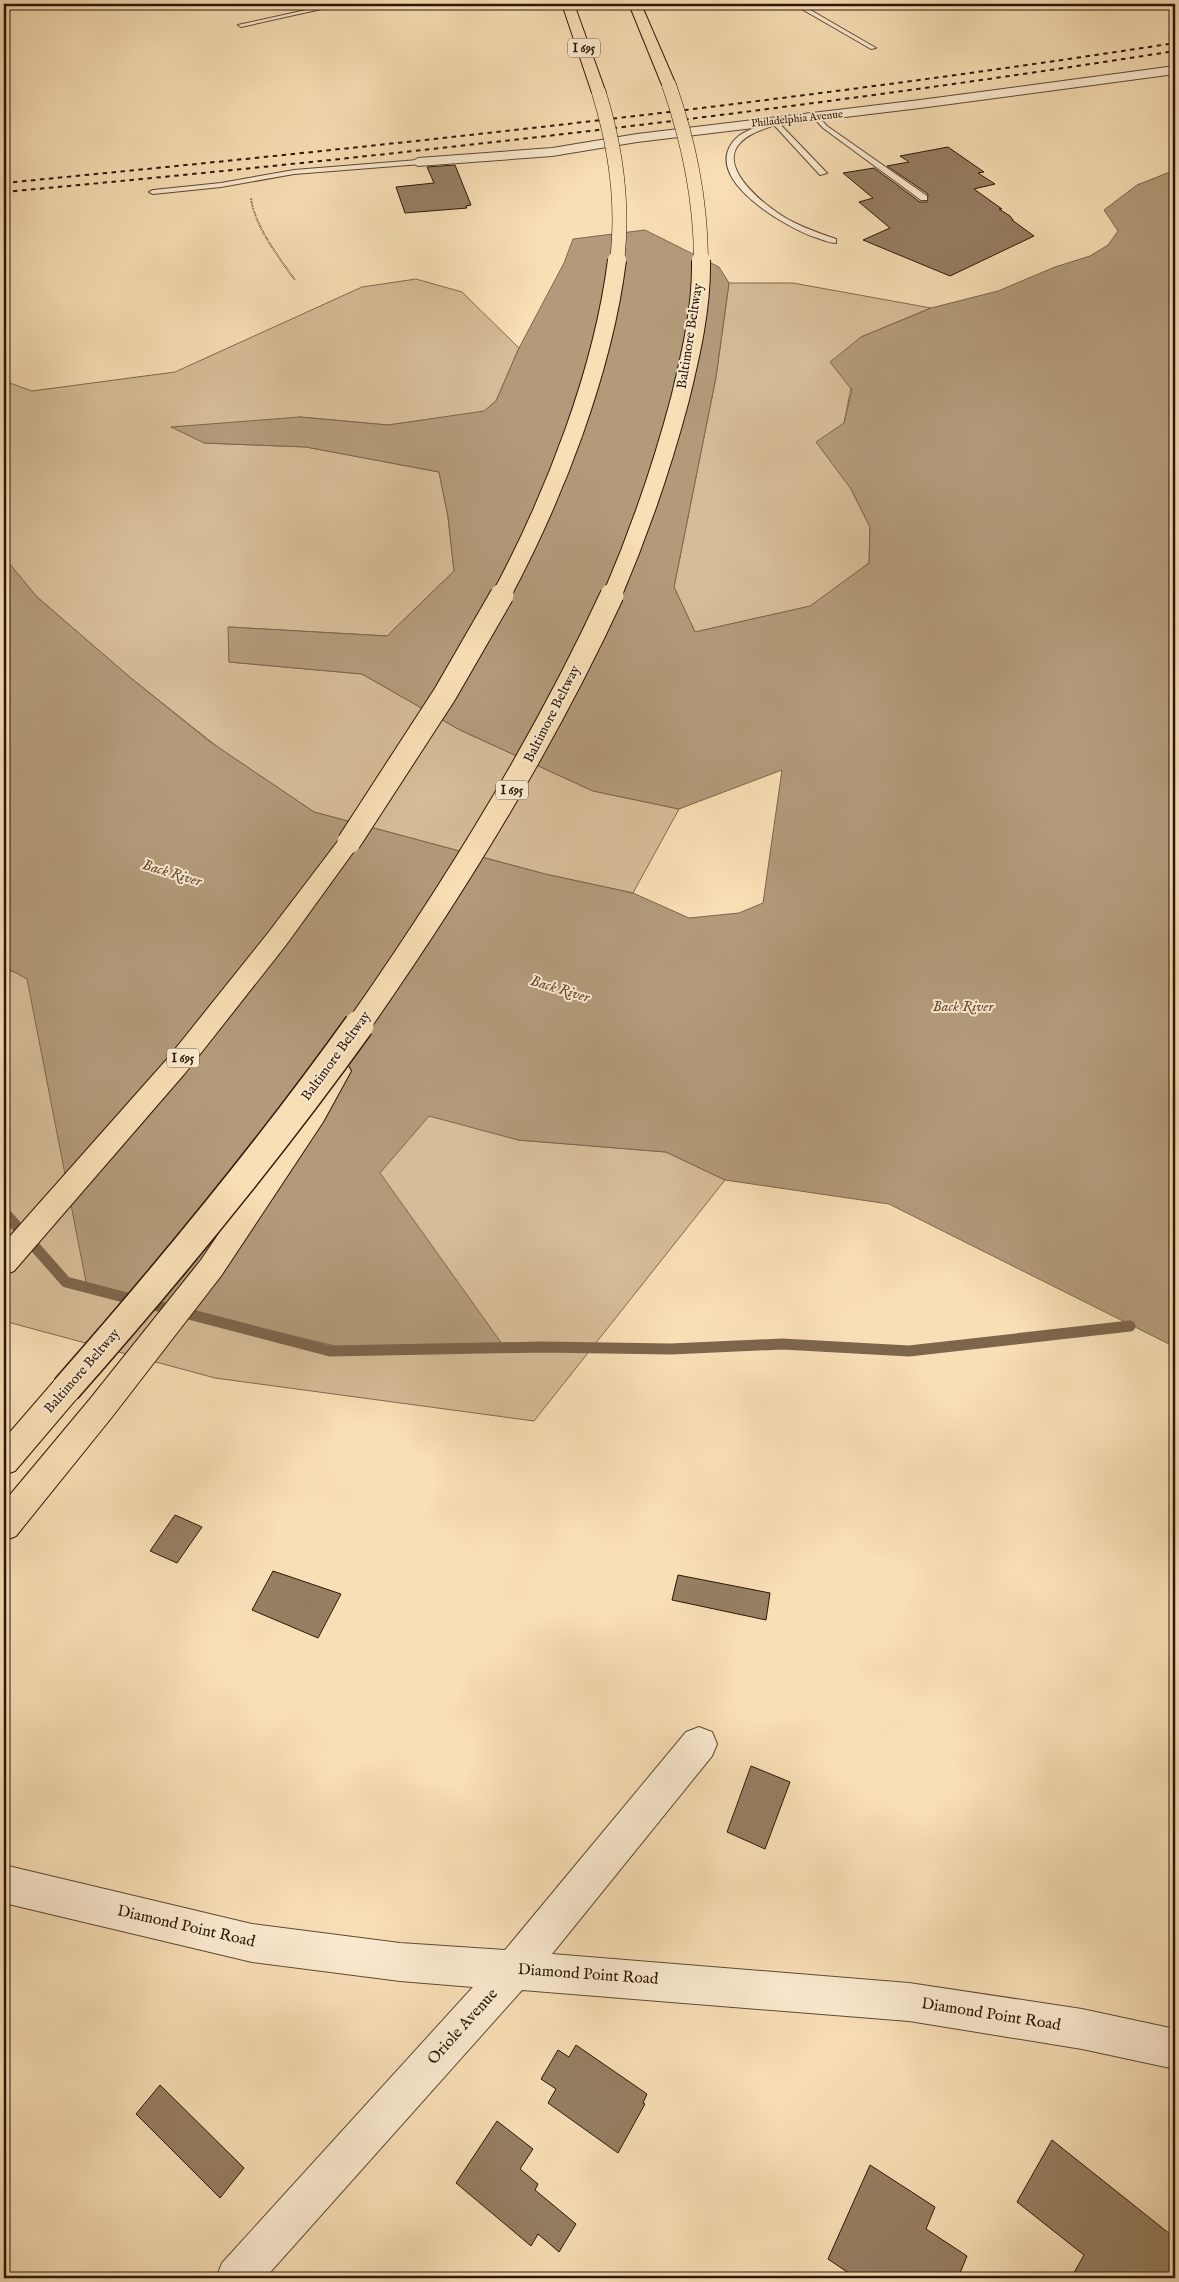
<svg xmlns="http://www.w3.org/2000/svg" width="1179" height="2282" viewBox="0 0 1179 2282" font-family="'IM FELL English',serif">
	<rect width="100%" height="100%" fill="#f9dfb6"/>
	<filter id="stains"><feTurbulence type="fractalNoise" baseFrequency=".004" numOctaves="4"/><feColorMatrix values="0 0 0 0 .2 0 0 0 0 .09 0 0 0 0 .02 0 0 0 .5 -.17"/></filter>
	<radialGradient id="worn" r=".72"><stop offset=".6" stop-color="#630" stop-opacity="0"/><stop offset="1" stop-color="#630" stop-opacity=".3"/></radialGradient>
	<g fill="#d6bd98" stroke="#806a50">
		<path d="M416,279l46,13 57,56 -23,53 -12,11 -96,13 -88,-8 -96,26 102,4 133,25 9,45 6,54 -67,65 -158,-9v35l133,12 98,56 133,61 86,18 -46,84 -88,-19 -231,-62 -95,-64 -87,-69 -95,-82 -33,-39v-177l28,10 143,-19 187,-85z"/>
		<path d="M729,283h64l138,25 -70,29 -17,86 7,66 19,38 -1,36 -58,43 -116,26 -21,-45 42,-210z"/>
		<path d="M4,966l7,5 507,169 148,12 59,28 -191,241 -319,-43 -211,-57z"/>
	</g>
	<path fill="#b39b7a" stroke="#7d664c" d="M1175,170v1177l-286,-143 -164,-24 -59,-28 -148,-12 -89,-24 -49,57 125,175 -153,2 -265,-63 -60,-308 -23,-13v-409l33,40 95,82 77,62 105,71 231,62 88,19 56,25 50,-5 24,-10 19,-133 -103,39 -86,-18 -133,-61 -98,-56 -133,-12 -1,-35 159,9 67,-65 -6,-54 -9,-45 -133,-25 -102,-4 -33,-16 129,-10 88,8 96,-14 12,-10 23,-53 45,-85 9,-24 72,-9 74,37 10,16 -13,94 -42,210 21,45 115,-26 59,-43 1,-36 -19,-38 -35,-47 28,-19 8,-33 -22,-28 31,-25 70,-29 67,-17 57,-24 35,-11 18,-11 10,-14 -14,-21 33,-25z"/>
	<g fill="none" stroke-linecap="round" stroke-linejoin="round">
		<path stroke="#7d664c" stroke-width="11" d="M4,1212l62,70 264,69 212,-4 129,2 111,-5 127,7 221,-25"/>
	</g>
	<g fill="#967f62" stroke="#2b1707">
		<path d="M948,147l36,25 -6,1 17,11 -21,5 28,20h-3l11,7 3,4h-1l22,16 -84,40 -87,-36 27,-12 -31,-26 14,-4 -30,-25 31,-5 46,34h7l1,-8 -41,-28 22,-4 -9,-6z"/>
		<path d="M455,165l16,40 -5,1 1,2 -62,5 -9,-26 38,-4 -7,-16z"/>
		<path d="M175,1515l27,12 -25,36 -27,-12z"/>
		<path d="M273,1571l68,23 -23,44 -66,-28z"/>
		<path d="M678,1575l92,18 -4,27 -94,-20z"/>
		<path d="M751,1766l39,16 -25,67 -38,-17z"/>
		<path d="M576,2045l71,49 -4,9 2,1 -27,49 -70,-50 8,-14 -15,-10 17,-29 11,7z"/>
		<path d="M160,2085l84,83 -24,30 -84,-84z"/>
		<path d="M497,2121l36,28 -13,20 18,15 -3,6 41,34 -17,28 -21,-18 -7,12 -75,-63z"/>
		<path d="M1052,2140l123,98v24l-8,16h-96l13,-23 -67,-53z"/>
		<path d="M870,2165l65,42 -9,22 41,27 -9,22h-102l-28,-19z"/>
	</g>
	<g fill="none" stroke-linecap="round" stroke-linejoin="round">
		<defs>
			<g id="service">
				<path d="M333,4h11l-103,23 -3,-2z"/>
				<path d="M793,4h7l76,44 -5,1z"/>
				<path d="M814,116h4l9,10 100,70v4h-6l-98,-72 -9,-10z"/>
				<path d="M773,121h4l50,52 -7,2 -46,-50c-11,5 -25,8 -34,18 -25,26 32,69 53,79 14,7 28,12 43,17v4c-7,0 -15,-4 -22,-6 -28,-10 -109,-56 -82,-94 9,-13 28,-16 41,-22z"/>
				<path d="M418,160h3v4l-127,10 -73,13 -68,7 -4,-2 4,-2 68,-7 73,-13z"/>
			</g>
			<g id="minor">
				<path d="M1175,66v8l-255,34 -283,34 -85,14 -134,10 -7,-4 7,-4 134,-10 85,-14 283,-34z"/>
				<path d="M699,1727l13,5 5,12 -5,12 -160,198 357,29 173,26 93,20v40l-93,-20 -173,-28 -387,-31 -257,288h-49l6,-15 251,-276 -73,-6 -148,-19 -248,-59v-38l248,59 148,19 105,7 181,-218z"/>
			</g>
			<g id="motorway">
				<path d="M562,4h12l32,89 -2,3h-10l-2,-3z"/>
				<path d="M629,4h12l35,81 -2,3h-10l-2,-3z"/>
				<path d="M349,834l8,3 4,5 -4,5 -71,98 -100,127 -172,199 -10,4v-32l164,-185 100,-125 73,-96z"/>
				<path d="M338,1061l9,3 4,7 -28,51 -102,154 -109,141 -96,119 -12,5v-39l86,-103 111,-139 102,-152 26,-44z"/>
				<path d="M66,1376l11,4 4,9 -4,9 -62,73 -11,4v-36l51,-59z"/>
			</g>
		</defs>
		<use href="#service" stroke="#5e4933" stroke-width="2"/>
		<use href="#minor" stroke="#5e4933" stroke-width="2"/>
		<use href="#motorway" stroke="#2b1707" stroke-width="2"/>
		<path stroke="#2b1707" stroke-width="2" stroke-dasharray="0.5 1" stroke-linecap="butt" d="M251,198c3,27 28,60 44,82"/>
		<use href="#service" fill="#fbead0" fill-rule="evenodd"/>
		<use href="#minor" fill="#fbead0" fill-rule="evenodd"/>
		<use href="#motorway" fill="#f9dfb6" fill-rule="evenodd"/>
		<g stroke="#2b1707" stroke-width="2" stroke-dasharray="4.5 4.5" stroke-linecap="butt">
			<path d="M4,183c392,-38 782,-80 1171,-140"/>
			<path d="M4,192c392,-36 782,-80 1171,-141"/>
		</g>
		<defs>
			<g id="motorway-bridge-far3">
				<path d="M669,85c20,57 32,116 32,177"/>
				<path d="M599,93c17,55 25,111 18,169"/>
			</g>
			<g id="motorway-bridge-far2">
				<path d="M501,596c53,-99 102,-224 116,-336"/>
				<path d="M612,596c27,-63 50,-129 68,-197 11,-45 22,-92 21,-139"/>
			</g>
			<g id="motorway-bridge-far1">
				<path d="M349,842l96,-148 57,-99"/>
				<path d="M358,1026c96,-137 184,-279 254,-431"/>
			</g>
			<path id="motorway-bridge" d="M66,1389c103,-117 202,-237 293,-364"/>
		</defs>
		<use href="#motorway-bridge-far3" stroke="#2b1707" stroke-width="15" stroke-linecap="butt"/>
		<use href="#motorway-bridge-far2" stroke="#2b1707" stroke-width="20" stroke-linecap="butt"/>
		<use href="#motorway-bridge-far1" stroke="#2b1707" stroke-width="25" stroke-linecap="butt"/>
		<use href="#motorway-bridge" stroke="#2b1707" stroke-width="32" stroke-linecap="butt"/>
		<use href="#motorway-bridge-far3" stroke="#f9dfb6" stroke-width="14"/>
		<use href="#motorway-bridge-far2" stroke="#f9dfb6" stroke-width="18"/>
		<use href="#motorway-bridge-far1" stroke="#f9dfb6" stroke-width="23"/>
		<use href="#motorway-bridge" stroke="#f9dfb6" stroke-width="29"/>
	</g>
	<g text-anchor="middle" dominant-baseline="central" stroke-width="4" stroke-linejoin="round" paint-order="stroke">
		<g font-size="11" fill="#2b1707" stroke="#fbead0">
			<text transform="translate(797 119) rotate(-6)">Philadelphia Avenue</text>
		</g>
		<g fill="#fbead0" stroke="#695643" stroke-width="1">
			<rect x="568" y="38.5" width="32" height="19" rx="4"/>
			<rect x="496" y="780.5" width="32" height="19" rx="4"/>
			<rect x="167" y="1048.5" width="32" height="19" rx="4"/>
		</g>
		<g font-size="12" font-weight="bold" fill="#2b1707">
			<text x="584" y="48">I 695</text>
			<text x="512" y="790">I 695</text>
			<text x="183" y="1058">I 695</text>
		</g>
		<g font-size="14" fill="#2b1707" stroke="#fbead0">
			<text transform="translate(690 336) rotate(-81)">Baltimore Beltway</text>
			<text transform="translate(552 714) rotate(-63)">Baltimore Beltway</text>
			<text transform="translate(336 1056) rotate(-54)">Baltimore Beltway</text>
			<text transform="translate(82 1371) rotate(-49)">Baltimore Beltway</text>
		</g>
		<g font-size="15" font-style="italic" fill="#614c35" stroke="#fbead0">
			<text transform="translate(172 873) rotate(17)">Back River</text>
			<text transform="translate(560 989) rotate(17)">Back River</text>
			<text x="963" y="1006">Back River</text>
		</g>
		<g font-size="16" fill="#2b1707" stroke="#fbead0">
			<text transform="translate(186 1927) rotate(13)">Diamond Point Road</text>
			<text transform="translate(588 1975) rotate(4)">Diamond Point Road</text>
			<text transform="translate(991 2015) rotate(9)">Diamond Point Road</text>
			<text transform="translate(463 2027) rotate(-48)">Oriole Avenue</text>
		</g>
	</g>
	<rect width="1179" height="2282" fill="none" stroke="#f9dfb6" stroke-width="20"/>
	<rect x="5" y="5" width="1169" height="2272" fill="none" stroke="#2b1707" stroke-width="2.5"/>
	<rect x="10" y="10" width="1159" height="2262" fill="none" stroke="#2b1707"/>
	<rect width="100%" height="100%" filter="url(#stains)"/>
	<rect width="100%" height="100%" fill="url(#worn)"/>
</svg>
